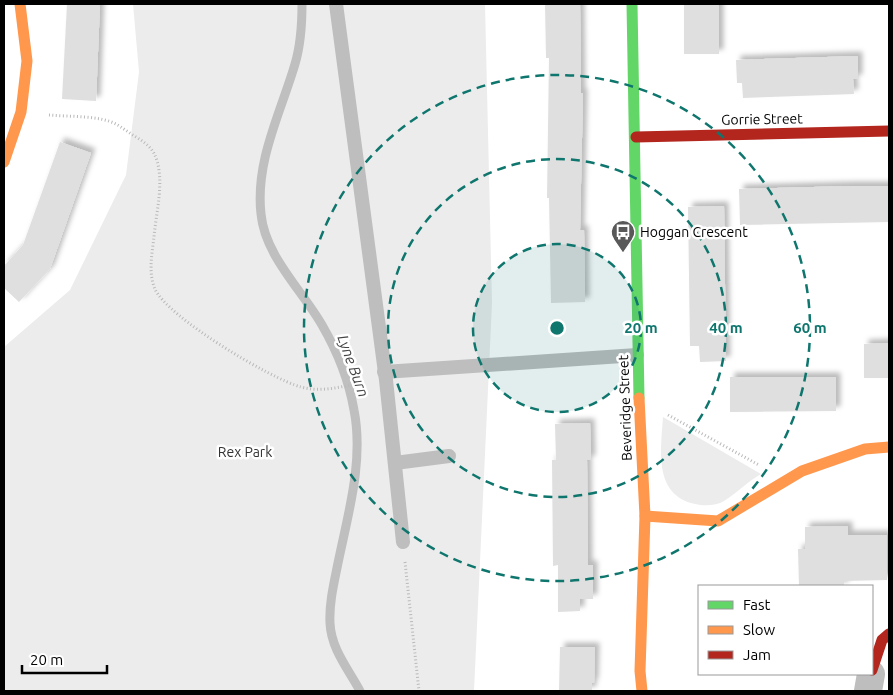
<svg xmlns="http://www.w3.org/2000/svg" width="893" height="695" viewBox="0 0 893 695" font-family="Ubuntu,sans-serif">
	<defs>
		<filter id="shadow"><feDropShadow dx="4.5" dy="-4.5" stdDeviation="2.5" flood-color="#0004"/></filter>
	</defs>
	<rect width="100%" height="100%" fill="#fff"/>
	<g fill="#ececec">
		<path d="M 133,4 L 485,4 L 492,303 L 474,691 L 4,691 L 4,347 L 70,290 L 126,175 L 139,72 Z"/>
		<path d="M 663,417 L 761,474 C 748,481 736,494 724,501 C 716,506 704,506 695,504 C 653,495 661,449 663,417 Z"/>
	</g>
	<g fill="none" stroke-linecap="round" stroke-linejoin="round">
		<path stroke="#bfbfbf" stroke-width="9" d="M 302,4 C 302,24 301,44 295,64 C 281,112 255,161 261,214 C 265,256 302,290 322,325 C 337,351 349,381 354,410 C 364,461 348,514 338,563 C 334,583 329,603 330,623 C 331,649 349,670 360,691"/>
	</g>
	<g fill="#dfdfdf" filter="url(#shadow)">
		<path d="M 67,4 L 100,4 L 96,101 L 62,99 Z"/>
		<path d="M 545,4 L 580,4 L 581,93 L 583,93 L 580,230 L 584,230 L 585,302 L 551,303 L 549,198 L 547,198 L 549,58 L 546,58 Z"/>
		<rect x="684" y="4" width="35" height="50"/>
		<path d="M 858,56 L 858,79 L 853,79 L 854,94 L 743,98 L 742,83 L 737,83 L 736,60 Z"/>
		<path d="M 60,142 L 91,153 L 50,269 L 19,302 L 4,288 L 4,266 L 23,245 Z"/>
		<path d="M 851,186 L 889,186 L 889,222 L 740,225 L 739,189 Z"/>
		<path d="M 724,206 L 726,361 L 700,362 L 699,346 L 690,346 L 688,207 Z"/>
		<path d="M 889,343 L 889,378 L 864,378 L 864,344 Z"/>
		<path d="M 730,377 L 836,377 L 836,411 L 730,412 Z"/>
		<path d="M 590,423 L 591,460 L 587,460 L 588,565 L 593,565 L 593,599 L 580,599 L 580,611 L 558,612 L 558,565 L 553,566 L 552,460 L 556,460 L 555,424 Z"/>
		<path d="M 848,526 L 848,535 L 887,535 L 887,580 L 844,581 L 844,586 L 799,586 L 798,549 L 805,549 L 805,527 Z"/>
		<path d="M 560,647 L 595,647 L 594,683 L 592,683 L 592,691 L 559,691 Z"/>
	</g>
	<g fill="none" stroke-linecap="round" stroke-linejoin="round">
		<g stroke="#b9b9b9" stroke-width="3" stroke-dasharray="1 2.5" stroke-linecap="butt">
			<path d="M 49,115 C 70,117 98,115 116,124 C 123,128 129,133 136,137 C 146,143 154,149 157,161 C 164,184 156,213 154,237 C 152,254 148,273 155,289 C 167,317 271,379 301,387 C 323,393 343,386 365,382"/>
			<path d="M 668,415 L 759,465"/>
			<path d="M 405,562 L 419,691"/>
		</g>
		<g stroke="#bebebe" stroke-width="14">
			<path d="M 336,4 L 386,380 L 403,542"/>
			<path d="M 384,372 L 637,355"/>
			<path d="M 395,463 L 449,456"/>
		</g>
		<path stroke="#bebebe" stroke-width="28" d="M 868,691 L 871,674"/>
		<path stroke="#63d668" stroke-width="11" d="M 632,4 L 639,398"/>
		<g stroke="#ff974d" stroke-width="11">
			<path d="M 4,162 L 21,112 L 27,61 L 20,4"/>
			<path d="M 639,398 L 645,516 L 640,671 L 642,691"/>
			<path d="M 645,516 L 718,521 L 802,471 L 865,449 L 889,447"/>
		</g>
		<g stroke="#b3261e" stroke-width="11">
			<path d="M 636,137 L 889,131"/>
			<path d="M 872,670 L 882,640 L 889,634"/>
		</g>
	</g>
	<circle cx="557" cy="328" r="84" fill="#0f766e" fill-opacity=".12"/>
	<g fill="none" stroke="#0f766e" stroke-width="2.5" stroke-dasharray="9 6">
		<circle cx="557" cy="328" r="84"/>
		<circle cx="557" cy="328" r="169"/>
		<circle cx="557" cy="328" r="253"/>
	</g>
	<defs>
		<g id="bus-pin" transform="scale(1.25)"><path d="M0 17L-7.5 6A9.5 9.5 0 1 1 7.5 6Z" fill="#595959" stroke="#fff"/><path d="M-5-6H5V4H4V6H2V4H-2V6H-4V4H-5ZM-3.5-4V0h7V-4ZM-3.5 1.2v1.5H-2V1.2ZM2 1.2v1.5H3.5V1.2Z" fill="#fff"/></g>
	</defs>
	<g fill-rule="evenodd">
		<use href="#bus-pin" x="623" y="232"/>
	</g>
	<g text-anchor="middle" stroke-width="5" stroke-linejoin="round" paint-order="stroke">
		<g font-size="14" fill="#000" stroke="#fff">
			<text transform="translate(762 119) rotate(-1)" y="5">Gorrie Street</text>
			<text transform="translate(625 408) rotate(-92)" y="5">Beveridge Street</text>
		</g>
		<g font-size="14" fill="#000" stroke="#fff" text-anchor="start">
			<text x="640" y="237">Hoggan Crescent</text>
		</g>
		<g font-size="14" fill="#333" stroke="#fff">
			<text x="245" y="457">Rex Park</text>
		</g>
		<g font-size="15" font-style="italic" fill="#444" stroke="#fff">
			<text transform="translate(353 366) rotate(70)" y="5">Lyne Burn</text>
		</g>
	</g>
	<circle cx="557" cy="328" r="8" fill="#0f766e" stroke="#fff" stroke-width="2.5"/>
	<g font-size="15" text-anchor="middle" font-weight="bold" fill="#0f766e" stroke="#fff" stroke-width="5" stroke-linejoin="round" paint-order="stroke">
		<text x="641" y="333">20 m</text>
		<text x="726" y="333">40 m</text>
		<text x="810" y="333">60 m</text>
	</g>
	<rect width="893" height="695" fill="none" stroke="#000000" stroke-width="10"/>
	<rect x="698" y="585" width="175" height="90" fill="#ffffff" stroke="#999999"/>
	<rect x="708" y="601" width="25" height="8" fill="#63d668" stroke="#999999"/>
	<text x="743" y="610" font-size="15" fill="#000000">Fast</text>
	<rect x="708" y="626" width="25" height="8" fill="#ff974d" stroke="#999999"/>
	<text x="743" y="635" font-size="15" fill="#000000">Slow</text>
	<rect x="708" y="651" width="25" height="8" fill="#b3261e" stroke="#999999"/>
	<text x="743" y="660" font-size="15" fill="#000000">Jam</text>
	<path d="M22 665v8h85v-8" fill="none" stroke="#000000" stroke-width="2.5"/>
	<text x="30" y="665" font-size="15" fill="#000000" stroke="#ffffff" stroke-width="4" paint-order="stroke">20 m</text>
</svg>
